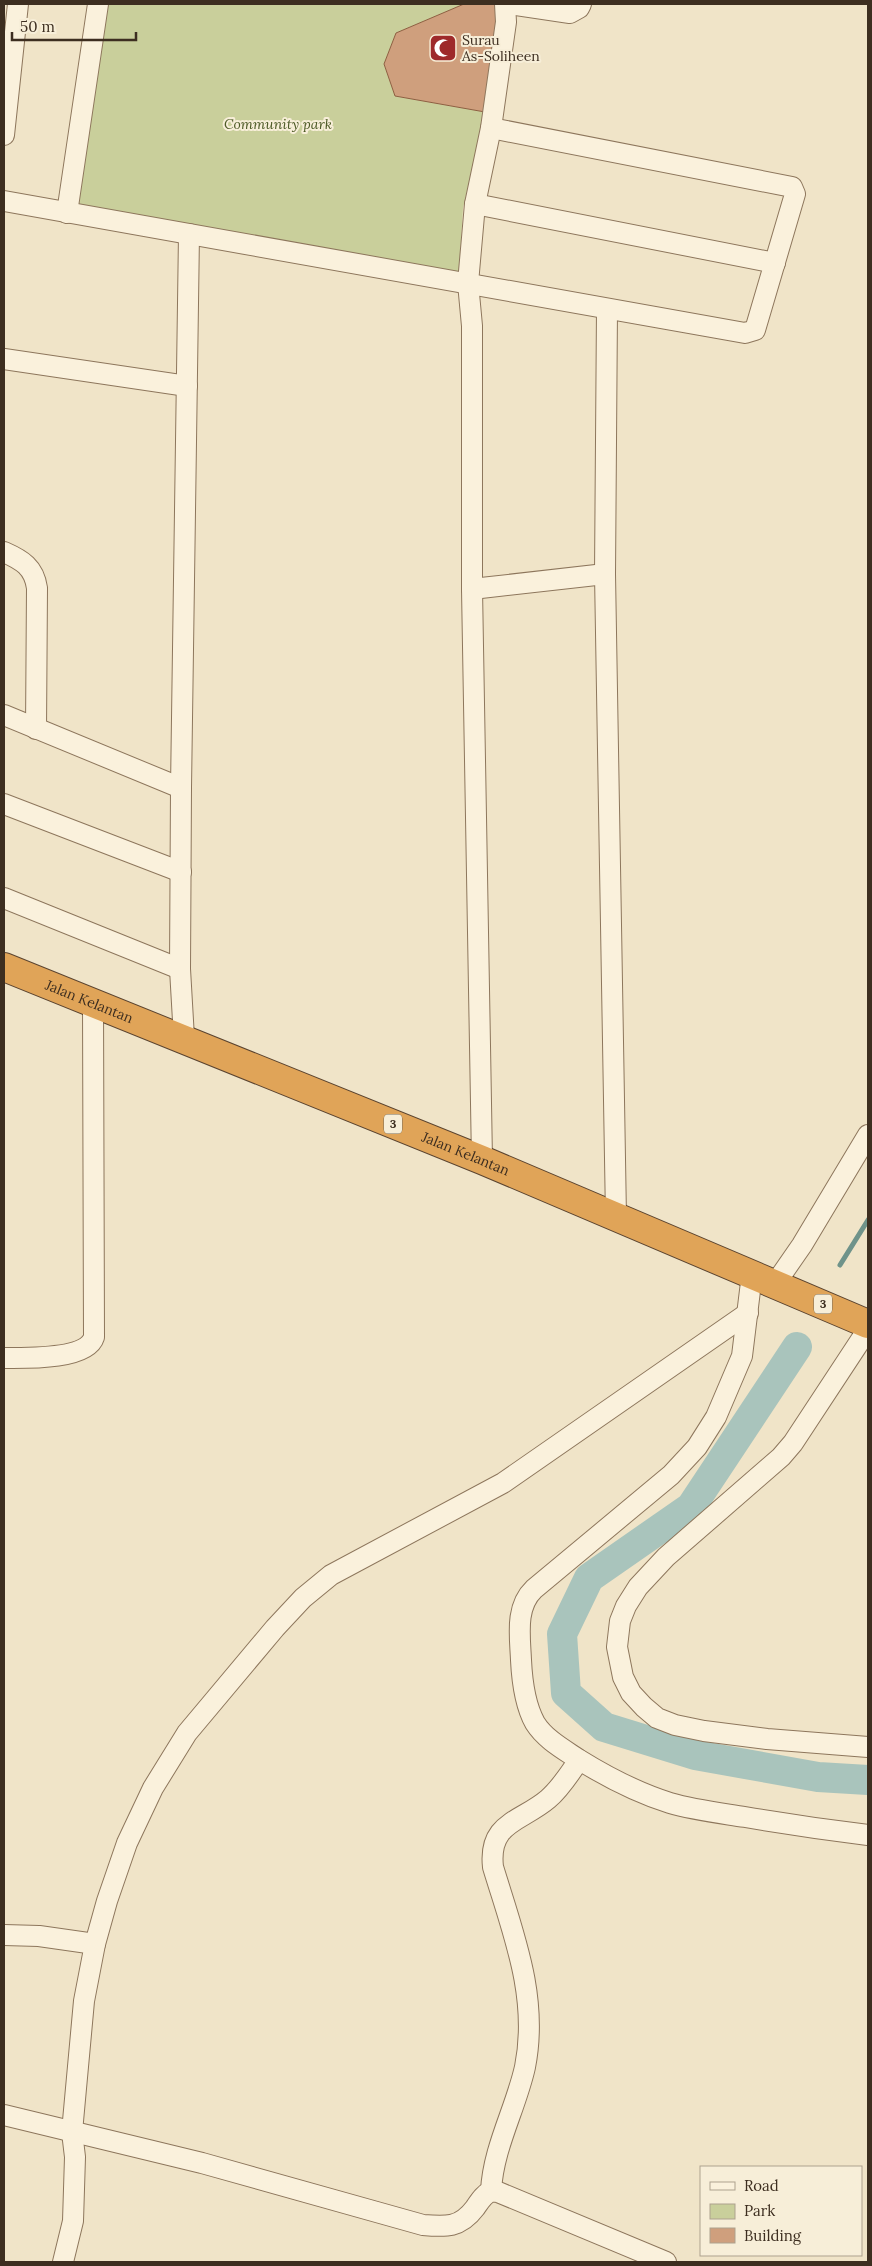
<svg xmlns="http://www.w3.org/2000/svg" width="872" height="2266" viewBox="0 0 872 2266" font-family="Lora,serif">
	<rect width="100%" height="100%" fill="#f0e4c8"/>
	<path fill="#c9cf9b" d="M 98,4 L 464,4 L 396,33 L 384,64 L 395,96 L 485,112 L 463,208 L 459,274 L 67,213 Z"/>
	<g fill="none" stroke-linecap="round" stroke-linejoin="round">
		<path stroke="#6f938a" stroke-width="5" d="M 840,1265 L 868,1220"/>
		<path stroke="#a9c4bc" stroke-width="30" d="M 797,1347 L 691,1507 L 589,1578 L 562,1634 L 566,1693 L 604,1727 L 695,1755 L 818,1777 L 868,1780"/>
	</g>
	<path fill="#cf9f7d" stroke="#8d5f41" d="M 464,4 L 496,4 L 501,14 L 485,112 L 395,96 L 384,64 L 396,33 Z"/>
	<g fill="none" stroke-linecap="round" stroke-linejoin="round">
		<g stroke="#8d765c" stroke-width="22">
			<g id="minor">
				<path d="M 509,4 L 570,13 L 579,8 L 581,4"/>
				<path d="M 4,135 L 18,4"/>
				<path d="M 4,201 L 745,333 L 755,330 L 795,194 L 792,187 L 491,128"/>
				<path d="M 475,204 L 775,263"/>
				<path d="M 67,213 L 98,4"/>
				<path d="M 607,309 L 605,574 L 616,1217"/>
				<path d="M 4,359 L 187,386"/>
				<path d="M 4,552 C 22,560 34,567 37,588 L 36,729"/>
				<path d="M 472,589 L 605,574"/>
				<path d="M 4,715 L 181,788"/>
				<path d="M 4,804 L 181,872"/>
				<path d="M 4,898 L 180,969"/>
				<path d="M 184,1038 L 180,969 L 181,788 L 189,234"/>
				<path d="M 482,1160 L 472,589 L 472,326 L 468,283 L 475,204 L 491,128 L 506,22 L 505,4"/>
				<path d="M 752,1274 L 742,1356 L 716,1417 L 697,1447 L 671,1475 L 534,1589 C 515,1607 520,1636 521,1660 C 522,1681 525,1705 535,1723 C 545,1739 563,1749 578,1759 C 607,1777 638,1793 670,1803 C 694,1810 720,1813 745,1817 C 786,1824 827,1830 868,1835"/>
				<path d="M 775,1284 L 802,1245 L 868,1135"/>
				<path d="M 868,1329 L 793,1443 L 781,1457 L 666,1557 L 638,1587 L 626,1606 L 620,1621 L 617,1647 L 623,1677 L 631,1693 L 644,1707 L 657,1718 L 675,1725 L 704,1731 L 767,1739 L 868,1747"/>
				<path d="M 4,1358 C 24,1358 87,1360 94,1337 L 93,1003"/>
				<path d="M 4,1935 L 39,1936 L 95,1944"/>
				<path d="M 4,2115 L 202,2163 L 423,2225 C 446,2227 460,2228 475,2208 C 480,2201 483,2195 491,2191 L 498,2192 L 666,2262"/>
				<path d="M 491,2191 C 493,2148 516,2108 525,2067 C 539,1997 513,1933 493,1867 C 488,1822 521,1822 548,1799 C 561,1788 570,1773 579,1760"/>
				<path d="M 63,2262 L 73,2221 L 75,2157 L 72,2132 L 84,2001 L 95,1944 L 107,1901 L 127,1843 L 153,1788 L 187,1733 L 275,1628 L 303,1598 L 331,1575 L 503,1483 L 748,1313"/>
			</g>
		</g>
		<g stroke="#5b4430" stroke-width="30">
			<g id="highway">
				<path id="s1" d="M 4,967 L 482,1160 L 868,1324"/>
			</g>
		</g>
		<use href="#minor" stroke="#faf1dc" stroke-width="20"/>
		<use href="#highway" stroke="#e0a458" stroke-width="28"/>
	</g>
	<defs>
		<g id="mosque-square" transform="scale(1.4375)"><rect x="-9" y="-9" width="18" height="18" rx="4" fill="#9e2a2b" stroke="#f7eed8"/><path d="M3.5-4.9A6 6 0 1 0 3.5 4.9A5 5 0 1 1 3.5-4.9Z" fill="#fff"/></g>
	</defs>
	<g fill-rule="evenodd">
		<use href="#mosque-square" x="443" y="48"/>
	</g>
	<g text-anchor="middle" stroke-width="4" stroke-linejoin="round" paint-order="stroke">
		<g fill="#f7eed8" stroke="#756857" stroke-width="1">
			<rect x="384" y="1114.5" width="18" height="19" rx="4"/>
			<rect x="814" y="1294.5" width="18" height="19" rx="4"/>
		</g>
		<g font-size="12" font-weight="bold" fill="#3d2e20">
			<text x="393" y="1128">3</text>
			<text x="823" y="1308">3</text>
		</g>
		<g font-size="14" fill="#3d2e20" stroke="#f7eed8" text-anchor="start">
			<text x="462" y="45">Surau<tspan x="462" dy="16">As-Soliheen</tspan></text>
		</g>
		<g font-size="14" font-style="italic" fill="#4d5a26" stroke="#f7eed8">
			<text x="278" y="129">Community park</text>
		</g>
		<g font-size="14" fill="#3d2e20" stroke="#f7eed8">
			<text dy="5" stroke="none"><textPath href="#s1" startOffset="92">Jalan Kelantan</textPath></text>
			<text dy="5" stroke="none"><textPath href="#s1" startOffset="498">Jalan Kelantan</textPath></text>
		</g>
	</g>
	<rect width="872" height="2266" fill="none" stroke="#3d2e20" stroke-width="10"/>
	<rect x="700" y="2166" width="162" height="90" fill="#f7eed8" stroke="#ada18e"/>
	<rect x="710" y="2182" width="25" height="8" fill="#faf1dc" stroke="#ada18e"/>
	<text x="744" y="2191" font-size="15" fill="#3d2e20">Road</text>
	<rect x="710" y="2204" width="25" height="15" fill="#c9cf9b" stroke="#ada18e"/>
	<text x="744" y="2216" font-size="15" fill="#3d2e20">Park</text>
	<rect x="710" y="2228" width="25" height="15" fill="#cf9f7d" stroke="#ada18e"/>
	<text x="744" y="2241" font-size="15" fill="#3d2e20">Building</text>
	<path d="M12 32v8h124v-8" fill="none" stroke="#3d2e20" stroke-width="2.5"/>
	<text x="20" y="32" font-size="15" fill="#3d2e20" stroke="#f7eed8" stroke-width="4" paint-order="stroke">50 m</text>
</svg>
